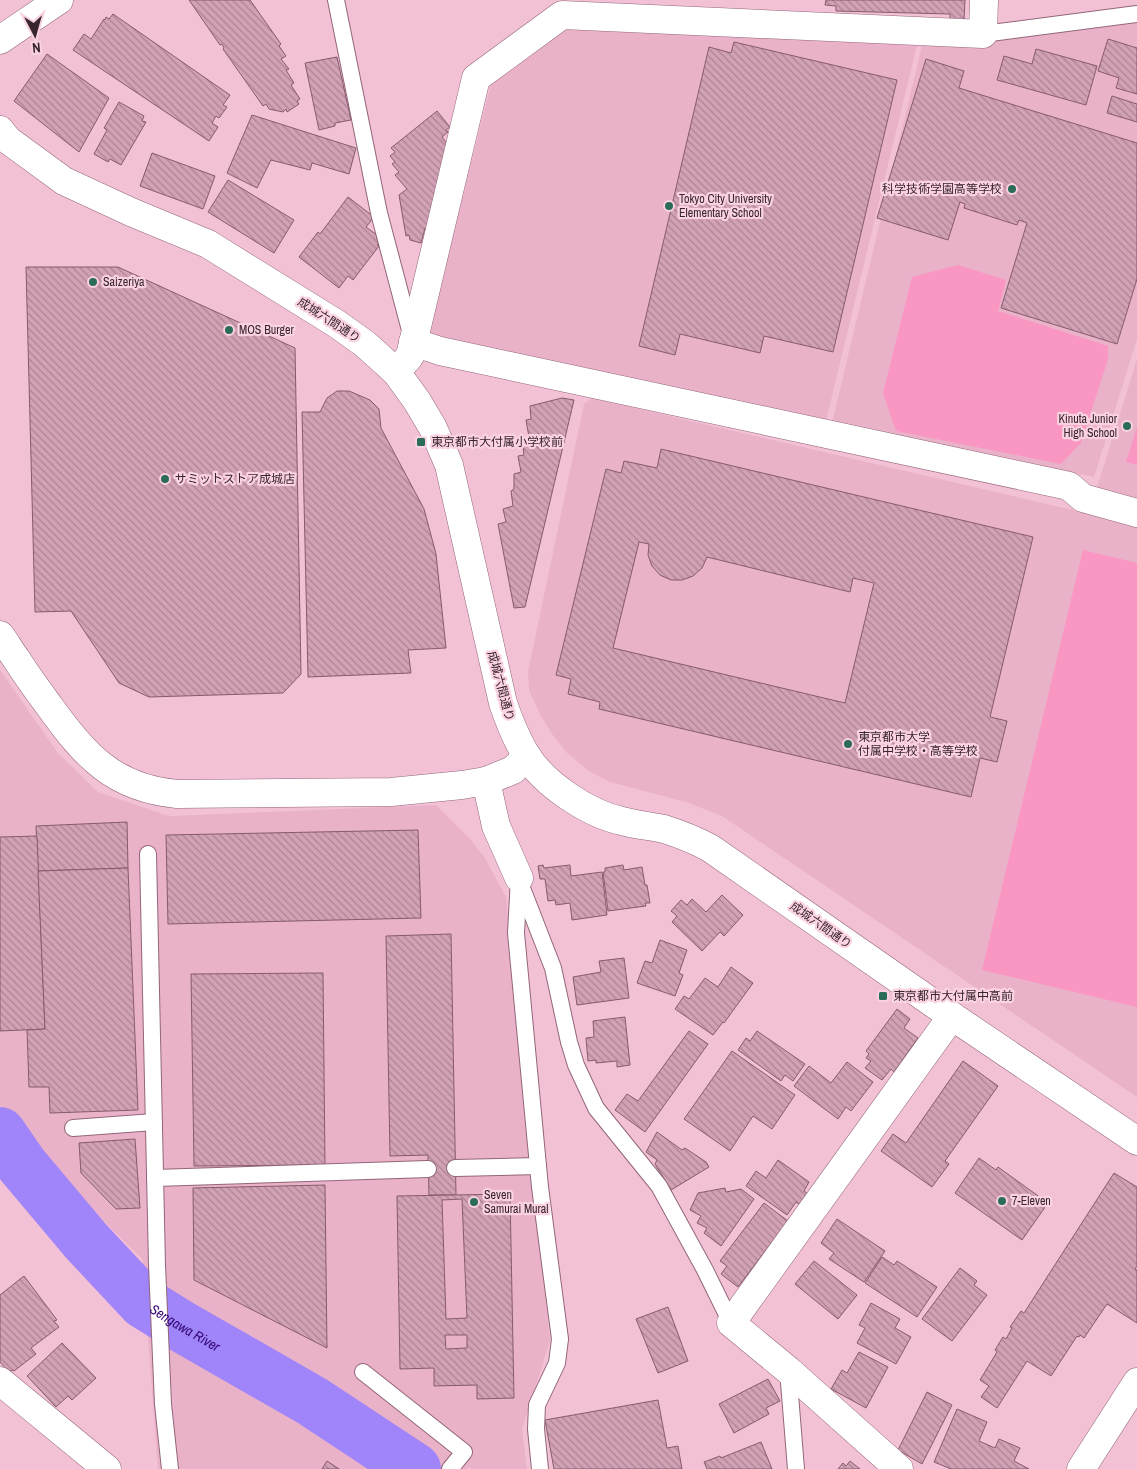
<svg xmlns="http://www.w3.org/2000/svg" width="1137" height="1469" viewBox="0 0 1137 1469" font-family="'Archivo Narrow','Noto Sans JP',sans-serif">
	<defs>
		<pattern id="building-back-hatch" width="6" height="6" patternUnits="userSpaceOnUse" patternTransform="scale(1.25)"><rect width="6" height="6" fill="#d2a1b5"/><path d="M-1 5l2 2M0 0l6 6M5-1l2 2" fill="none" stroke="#ab8394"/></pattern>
	</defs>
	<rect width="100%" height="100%" fill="#f3c1d5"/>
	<g fill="#eab2c9">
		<path d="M 1137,22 L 1137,339 L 1094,477 L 832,423 L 924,37 Z"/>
		<path d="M 555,27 L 919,37 L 826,421 L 428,336 L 493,76 Z"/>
		<path d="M 1137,359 L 1137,506 L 1095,494 Z"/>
		<path d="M 592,398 L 1137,525 L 1137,1097 L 722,816 L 686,802 L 610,782 L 589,771 L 567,753 L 552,734 L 541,716 L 529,690 L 528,672 L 584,404 Z"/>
		<path d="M 0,670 L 58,753 L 98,792 L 169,816 L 436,805 L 471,840 L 485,858 L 506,897 L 550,1341 L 522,1429 L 527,1469 L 471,1469 L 469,1467 L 467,1469 L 158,1469 L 142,1259 L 55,1172 L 0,1105 Z"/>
	</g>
	<g fill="#fa96c2">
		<path d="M 958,265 L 1006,280 L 998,311 L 1108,346 L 1108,359 L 1081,443 L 1061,464 L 896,431 L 883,393 L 912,277 Z"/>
		<path d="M 1137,427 L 1137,465 L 1126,462 Z"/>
		<path d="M 1083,550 L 1137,563 L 1137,1007 L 982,970 Z"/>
	</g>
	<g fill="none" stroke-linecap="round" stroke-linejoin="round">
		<path stroke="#a084fa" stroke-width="52" id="s1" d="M 0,1133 L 22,1165 L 86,1241 L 144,1303 L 181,1326 L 312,1401 L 415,1469"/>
	</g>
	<g fill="url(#building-back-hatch)" stroke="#865b6d" fill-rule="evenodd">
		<path d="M 189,0 L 250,0 L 281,44 L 279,46 L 286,56 L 281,59 L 289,69 L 286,70 L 294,83 L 291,85 L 300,99 L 297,101 L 299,104 L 287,112 L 286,109 L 283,112 L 269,109 L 266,104 L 263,106 L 223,49 L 224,48 L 222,44 L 220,45 Z"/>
		<path d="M 826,0 L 965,0 L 964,20 L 950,19 L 950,14 L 836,11 L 836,6 L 825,5 Z"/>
		<path d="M 113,14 L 230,95 L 223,105 L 227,107 L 219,118 L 216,116 L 212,123 L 218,127 L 209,141 L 73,50 L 84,34 L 91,39 L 104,19 L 105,20 L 106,17 L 109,19 Z"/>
		<path d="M 1108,39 L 1137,48 L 1137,94 L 1116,88 L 1119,78 L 1098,71 Z"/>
		<path d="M 734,42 L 897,80 L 833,352 L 764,336 L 760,353 L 680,334 L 675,355 L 639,346 L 709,47 L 731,53 Z"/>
		<path d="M 1036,49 L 1097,66 L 1086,105 L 997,80 L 1004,56 L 1032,64 Z"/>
		<path d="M 47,54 L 109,98 L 79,152 L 14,101 Z"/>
		<path d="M 337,57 L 351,120 L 335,123 L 335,126 L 319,130 L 305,63 Z"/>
		<path d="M 926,59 L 964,71 L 959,88 L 1137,143 L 1137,279 L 1117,344 L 1001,308 L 1027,223 L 1019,220 L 1017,225 L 964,208 L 965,204 L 960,202 L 948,240 L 877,218 Z"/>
		<path d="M 1112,96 L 1137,104 L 1137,122 L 1107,113 Z"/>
		<path d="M 119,102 L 144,116 L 142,121 L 146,122 L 121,165 L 110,159 L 108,162 L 94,154 L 107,130 L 104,128 Z"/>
		<path d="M 437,111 L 450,127 L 446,130 L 448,132 L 442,137 L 448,145 L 445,147 L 447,149 L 431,208 L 433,209 L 428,229 L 425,228 L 421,243 L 410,240 L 409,235 L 406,236 L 399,195 L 407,189 L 395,175 L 399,172 L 392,164 L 395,162 L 390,156 L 395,152 L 391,148 Z"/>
		<path d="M 252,115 L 356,148 L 349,174 L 312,163 L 310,170 L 271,160 L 257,188 L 227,173 Z"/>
		<path d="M 152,153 L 215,176 L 203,209 L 140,186 Z"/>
		<path d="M 228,180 L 294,220 L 274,253 L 208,212 Z"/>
		<path d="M 348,197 L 374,217 L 366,227 L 378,236 L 376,238 L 380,242 L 377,245 L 379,246 L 353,280 L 348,276 L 339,288 L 299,257 L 318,232 L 320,234 Z"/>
		<path d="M 26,267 L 118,267 L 295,348 L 301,674 L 283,693 L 149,697 L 119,683 L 71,611 L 35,612 Z"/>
		<path d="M 337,391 L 349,391 L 370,400 L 379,409 L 381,428 L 424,509 L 436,554 L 446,648 L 408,650 L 411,673 L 308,677 L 302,412 L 320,412 L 327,398 Z"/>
		<path d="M 562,398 L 574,400 L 525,607 L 514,608 L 498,524 L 506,522 L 503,509 L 513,506 L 511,491 L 514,489 L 514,474 L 521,472 L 518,456 L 524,455 L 522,439 L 529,437 L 526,420 L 531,419 L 530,406 Z"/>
		<path d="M 661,449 L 1033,537 L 990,717 L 1007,721 L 997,762 L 980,758 L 971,797 L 599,709 L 600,702 L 568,694 L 571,679 L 556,675 L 606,469 L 621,473 L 624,461 L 657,468 ZM 639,542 L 649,544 L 648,555 L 652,566 L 660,575 L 671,580 L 682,580 L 693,576 L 702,568 L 707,557 L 850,592 L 853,578 L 874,583 L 845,703 L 613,648 Z"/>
		<path d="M 127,822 L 128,868 L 38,871 L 36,826 Z"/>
		<path d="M 418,830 L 421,918 L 168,924 L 166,835 Z"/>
		<path d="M 37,836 L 45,1029 L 0,1031 L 0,837 Z"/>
		<path d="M 543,865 L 544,868 L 570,865 L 571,876 L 602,872 L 607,915 L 572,920 L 570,903 L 556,905 L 555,900 L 548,901 L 545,879 L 540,879 L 538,866 Z"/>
		<path d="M 623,865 L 624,870 L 642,867 L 645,885 L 647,885 L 650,903 L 645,903 L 646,906 L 608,911 L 603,872 L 605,872 L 605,868 Z"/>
		<path d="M 128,868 L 138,1110 L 50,1113 L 49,1087 L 29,1087 L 27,1030 L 45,1029 L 38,871 Z"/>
		<path d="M 722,895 L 743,915 L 724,936 L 720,932 L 702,951 L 672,922 L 677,916 L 671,911 L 681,900 L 687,905 L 692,899 L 706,912 Z"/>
		<path d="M 451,934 L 456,1195 L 429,1195 L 428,1155 L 390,1156 L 386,936 Z"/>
		<path d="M 660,940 L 687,950 L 679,973 L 683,975 L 675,996 L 637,983 L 645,961 L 652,963 Z"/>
		<path d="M 624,958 L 629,998 L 577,1005 L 573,977 L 601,972 L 599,961 Z"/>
		<path d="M 731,967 L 753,983 L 724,1023 L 723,1022 L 713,1035 L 675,1009 L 684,996 L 689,999 L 705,978 L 718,987 Z"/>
		<path d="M 323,973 L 325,1165 L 194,1166 L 191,974 Z"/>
		<path d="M 897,1009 L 910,1019 L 904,1028 L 918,1038 L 894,1072 L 891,1069 L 882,1080 L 865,1068 L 871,1061 L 866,1058 L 869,1054 L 866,1051 Z"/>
		<path d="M 625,1017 L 630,1065 L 617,1067 L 617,1061 L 596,1063 L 596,1060 L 588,1061 L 586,1038 L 594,1037 L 593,1021 Z"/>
		<path d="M 689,1031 L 708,1044 L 645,1132 L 615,1110 L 627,1094 L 638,1101 Z"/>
		<path d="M 757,1031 L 805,1064 L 793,1081 L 785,1075 L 781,1081 L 738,1050 L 746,1038 L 750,1041 Z"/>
		<path d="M 732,1051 L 795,1095 L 772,1129 L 753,1116 L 730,1151 L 684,1119 Z"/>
		<path d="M 963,1061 L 998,1086 L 945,1161 L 949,1164 L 932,1187 L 881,1151 L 893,1134 L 906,1143 Z"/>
		<path d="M 847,1062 L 873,1082 L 851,1111 L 846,1107 L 838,1119 L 794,1086 L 809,1066 L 831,1083 Z"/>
		<path d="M 657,1132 L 682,1150 L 685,1148 L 706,1162 L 709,1167 L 671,1190 L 655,1164 L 657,1160 L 646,1152 Z"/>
		<path d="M 135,1139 L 140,1208 L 116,1209 L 81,1173 L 79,1143 Z"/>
		<path d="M 979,1158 L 996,1170 L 998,1167 L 1048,1203 L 1022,1240 L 955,1193 Z"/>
		<path d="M 778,1160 L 809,1182 L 804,1191 L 808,1194 L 800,1205 L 796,1202 L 787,1215 L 746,1186 L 756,1171 L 766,1178 Z"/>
		<path d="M 1114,1173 L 1137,1187 L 1137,1266 L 1135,1269 L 1137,1270 L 1137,1323 L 1107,1304 L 1084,1338 L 1080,1335 L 1079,1337 L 1077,1336 L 1051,1376 L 1027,1361 L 997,1408 L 981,1397 L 989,1386 L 980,1380 L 997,1352 L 995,1350 L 1003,1337 L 1006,1339 L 1012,1328 L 1010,1327 L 1021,1311 L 1024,1313 Z"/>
		<path d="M 325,1185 L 327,1348 L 194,1280 L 193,1188 Z"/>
		<path d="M 725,1188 L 726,1192 L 741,1189 L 754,1199 L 721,1246 L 704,1233 L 707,1228 L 697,1223 L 701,1216 L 690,1210 L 698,1193 Z"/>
		<path d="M 510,1194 L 514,1398 L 477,1399 L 477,1385 L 434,1386 L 434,1368 L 400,1369 L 397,1196 ZM 462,1199 L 467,1318 L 446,1319 L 442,1200 ZM 445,1335 L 467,1335 L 467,1348 L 446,1349 Z"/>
		<path d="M 764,1203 L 788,1221 L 738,1287 L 721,1274 L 727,1266 L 720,1261 Z"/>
		<path d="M 837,1219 L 885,1251 L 864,1282 L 829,1259 L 834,1253 L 821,1243 Z"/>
		<path d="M 882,1257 L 894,1265 L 897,1261 L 937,1287 L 917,1317 L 865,1283 Z"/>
		<path d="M 814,1261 L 857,1295 L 838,1319 L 795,1284 Z"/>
		<path d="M 960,1268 L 977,1281 L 974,1285 L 987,1295 L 952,1341 L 922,1319 Z"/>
		<path d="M 24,1276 L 57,1320 L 54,1321 L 59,1327 L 31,1348 L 36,1354 L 14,1371 L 13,1370 L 9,1372 L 0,1362 L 0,1295 Z"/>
		<path d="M 871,1303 L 900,1319 L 895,1328 L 911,1337 L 896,1364 L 857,1343 L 865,1328 L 859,1325 Z"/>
		<path d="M 668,1307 L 688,1361 L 658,1373 L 636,1319 Z"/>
		<path d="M 62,1343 L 96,1378 L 72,1400 L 68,1396 L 56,1407 L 27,1376 Z"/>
		<path d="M 859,1352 L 888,1367 L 866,1408 L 831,1389 L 842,1370 L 847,1373 Z"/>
		<path d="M 768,1379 L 780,1401 L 766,1408 L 769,1414 L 734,1433 L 719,1404 Z"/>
		<path d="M 927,1392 L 952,1405 L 922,1464 L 898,1450 Z"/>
		<path d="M 658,1400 L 667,1448 L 678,1446 L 682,1469 L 554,1469 L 545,1420 Z"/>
		<path d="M 957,1409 L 987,1422 L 979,1441 L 995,1448 L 999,1439 L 1020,1448 L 1014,1461 L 1029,1469 L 951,1469 L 934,1462 Z"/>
		<path d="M 761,1442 L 772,1469 L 707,1469 L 704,1462 L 720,1456 L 721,1458 Z"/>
		<path d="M 327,1461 L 339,1469 L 322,1469 Z"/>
		<path d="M 850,1461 L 860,1469 L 838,1469 L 843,1463 L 846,1466 Z"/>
	</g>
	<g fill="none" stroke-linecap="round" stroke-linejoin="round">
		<g stroke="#926678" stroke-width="18">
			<g id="service">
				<path d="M 336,0 L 379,213 L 411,334"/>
				<path d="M 983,34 L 1137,14"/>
				<path d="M 148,854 L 157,1265 L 163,1404 L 170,1469"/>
				<path d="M 519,878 L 516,933 L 540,1187 L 560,1339 L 557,1363 L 537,1405 L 536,1429 L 540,1469"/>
				<path d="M 520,883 L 553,968 L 569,1042 L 576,1065 L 596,1108 L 659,1186 L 705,1270 L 731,1323"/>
				<path d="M 73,1128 L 154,1122"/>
				<path d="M 455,1168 L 538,1166"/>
				<path d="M 155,1178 L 428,1169"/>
				<path d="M 788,1370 L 796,1469"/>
				<path d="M 363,1372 L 464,1452 L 450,1469"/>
			</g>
		</g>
		<g stroke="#926678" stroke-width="29">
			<g id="minor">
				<path d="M 413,342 L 440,351 L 1069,486 L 1083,498 L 1137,513"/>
				<path d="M 396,372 L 410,356 L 476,78 L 562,15 L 983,34 L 984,0"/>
				<path d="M 486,781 L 496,826 L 519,878"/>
				<path d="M 0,1381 L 107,1469"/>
				<path d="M 899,1469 L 788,1370 L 731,1323 L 952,1016"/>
				<path d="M 1081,1469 L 1137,1382"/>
			</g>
		</g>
		<g stroke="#926678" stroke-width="29">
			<g id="tertiary">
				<path d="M 0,130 L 8,140 L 64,181 L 131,212 L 208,244 L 337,324 L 365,344 L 396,372 L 417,401 L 433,428 L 449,465 L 503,703 C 509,721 516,738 526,755 C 545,785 589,814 622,821 C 636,825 650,826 664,829 C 680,834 695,840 710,848 L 937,1006 L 1137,1141"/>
				<path d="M 0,635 C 6,643 11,652 17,660 C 27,676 39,692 50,707 C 85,756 114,788 177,794 L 391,792 L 462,785 L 486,781 L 513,770 L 527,756"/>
			</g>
		</g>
		<g stroke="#926678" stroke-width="29">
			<path id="primary" d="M 0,40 L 59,0"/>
		</g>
		<use href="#service" stroke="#fff" stroke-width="16"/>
		<use href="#minor" stroke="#fff" stroke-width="28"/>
		<use href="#tertiary" stroke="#fff" stroke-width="28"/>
		<use href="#primary" stroke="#fff" stroke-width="28"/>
	</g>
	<g fill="#2b6b5a" stroke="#fad2e2" stroke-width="2">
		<circle cx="1012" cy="189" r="5"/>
		<circle cx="669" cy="206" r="5"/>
		<circle cx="93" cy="282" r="5"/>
		<circle cx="229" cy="330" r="5"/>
		<circle cx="1127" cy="426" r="5"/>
		<rect x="416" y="437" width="10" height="10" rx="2.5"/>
		<circle cx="165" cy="479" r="5"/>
		<circle cx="848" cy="744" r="5"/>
		<rect x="878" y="991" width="10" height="10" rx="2.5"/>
		<circle cx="1002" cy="1201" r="5"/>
		<circle cx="474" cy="1202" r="5"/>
	</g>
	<g text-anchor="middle" stroke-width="4.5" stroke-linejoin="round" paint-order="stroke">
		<g font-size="12" fill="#38252d" stroke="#fad2e2" text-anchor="start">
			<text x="1002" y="193" text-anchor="end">科学技術学園高等学校</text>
			<text x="679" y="203">Tokyo City University<tspan x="679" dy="14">Elementary School</tspan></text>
			<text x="103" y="286">Saizeriya</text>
			<text x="239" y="334">MOS Burger</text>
			<text x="1117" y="423" text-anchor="end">Kinuta Junior<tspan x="1117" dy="14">High School</tspan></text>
			<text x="431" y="446">東京都市大付属小学校前</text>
			<text x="175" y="483">サミットストア成城店</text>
			<text x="858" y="741">東京都市大学<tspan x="858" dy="14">付属中学校・高等学校</tspan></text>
			<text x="893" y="1000">東京都市大付属中高前</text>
			<text x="484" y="1199">Seven<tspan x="484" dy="14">Samurai Mural</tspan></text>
			<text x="1012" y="1205">7-Eleven</text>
		</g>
		<g font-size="12" fill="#38252d" stroke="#fad2e2">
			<text transform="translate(329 320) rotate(33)" y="4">成城六間通り</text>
			<text transform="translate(501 686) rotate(75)" y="4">成城六間通り</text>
			<text transform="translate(821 925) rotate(35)" y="4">成城六間通り</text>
		</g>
		<g font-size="14" font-style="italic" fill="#360774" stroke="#fad2e2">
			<text dy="5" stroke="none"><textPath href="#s1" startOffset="271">Sengawa River</textPath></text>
		</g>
	</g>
	<g transform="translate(35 35) rotate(174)" stroke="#fad2e2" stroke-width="4" paint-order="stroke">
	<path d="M0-4L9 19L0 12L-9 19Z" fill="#38252d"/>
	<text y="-8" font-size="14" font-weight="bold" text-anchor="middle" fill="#38252d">N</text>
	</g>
</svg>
